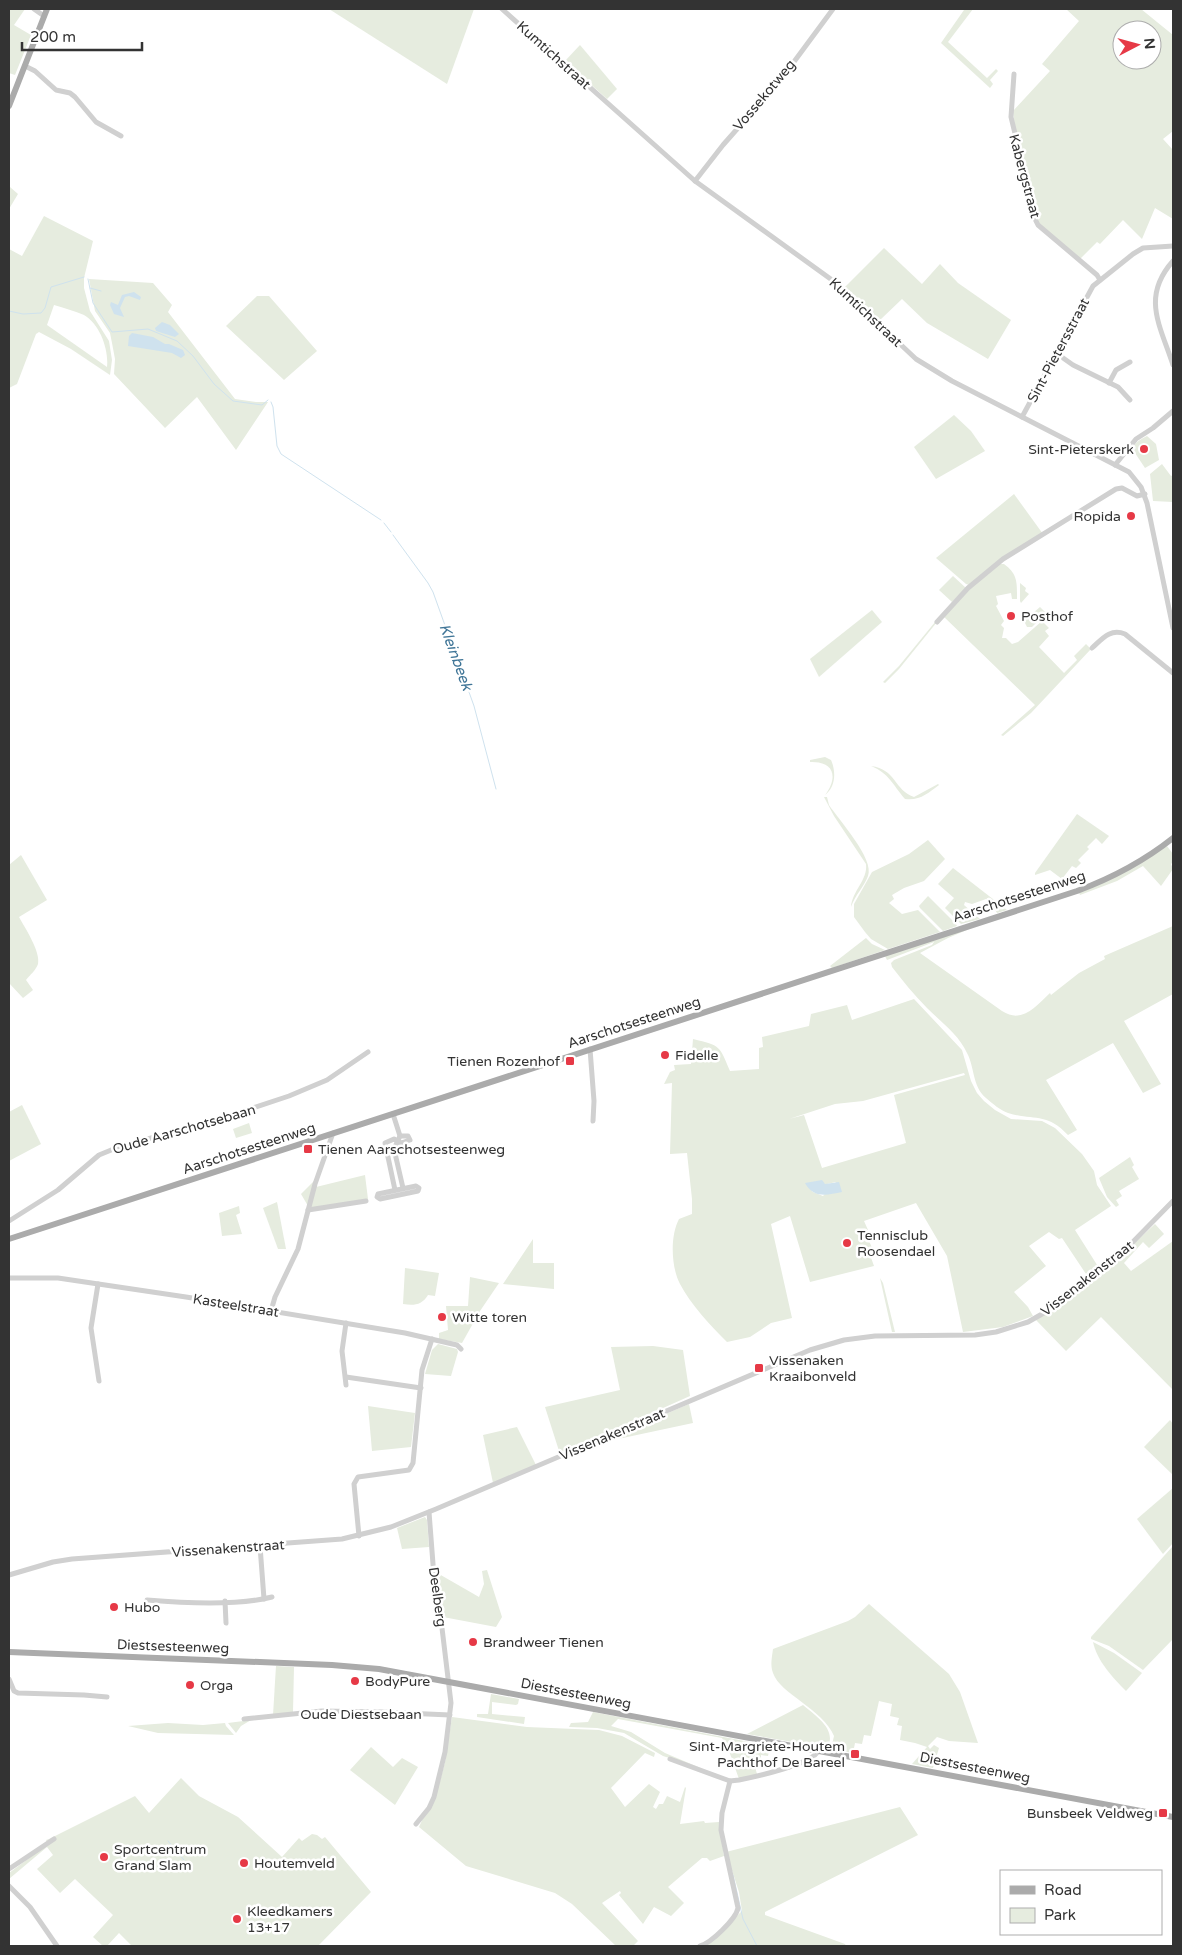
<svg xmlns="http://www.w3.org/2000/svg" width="1182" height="1955" viewBox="0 0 1182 1955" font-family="'Varela Round',sans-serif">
	<rect width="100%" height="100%" fill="#fff"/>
	<g fill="#e6ecdf" fill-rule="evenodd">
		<path d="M 9,9 L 25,9 L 14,25 L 31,35 L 15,75 L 9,73 Z"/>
		<path d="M 329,9 L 474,9 L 447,84 Z"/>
		<path d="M 962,9 L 973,9 L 948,42 L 987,78 L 996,69 L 998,71 L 990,80 L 993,84 L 990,88 L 941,43 L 964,10 Z"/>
		<path d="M 1066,9 L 1141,9 L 1173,35 L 1173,131 L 1163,139 L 1173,150 L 1173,219 L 1155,208 L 1142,239 L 1123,220 L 1100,244 L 1097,242 L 1080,259 L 1039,224 L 1033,211 L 1016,137 L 1013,111 L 1050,71 L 1042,64 L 1079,21 ZM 1122,30 L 1152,30 L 1152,60 L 1122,60 Z"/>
		<path d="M 580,45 L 617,89 L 607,99 L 565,61 Z"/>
		<path d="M 10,187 L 18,194 L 9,209 L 9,189 Z"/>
		<path d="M 44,216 L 93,241 L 84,278 L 84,288 L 90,311 L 109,341 L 112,360 L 110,375 L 71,349 L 39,332 L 36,334 L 17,384 L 9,388 L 9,249 L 22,256 ZM 54,305 C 64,308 75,311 84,315 C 100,324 109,350 107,367 L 47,325 Z"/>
		<path d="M 884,248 L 922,284 L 940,264 L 958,283 L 1011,320 L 988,359 L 927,323 L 902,299 L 880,320 L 845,287 Z"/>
		<path d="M 89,279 L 153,283 L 172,305 L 168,312 L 235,399 L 256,402 L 268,402 L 236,450 L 197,397 L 165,428 L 114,374 L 115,359 L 112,343 L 110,333 L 95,311 Z"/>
		<path d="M 257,296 L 269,296 L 317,351 L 284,380 L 226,326 Z"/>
		<path d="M 954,415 L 971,431 L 985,451 L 936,479 L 914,447 Z"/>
		<path d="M 1147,436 L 1156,444 L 1159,460 L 1145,468 L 1133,450 C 1133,443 1141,439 1147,436 Z"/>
		<path d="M 1162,464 L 1171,476 L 1173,475 L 1173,502 L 1153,501 L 1150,474 Z"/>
		<path d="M 1014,494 L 1043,534 L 969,585 L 966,584 L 936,558 Z"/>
		<path d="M 999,564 L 1004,564 C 1018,574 1017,583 1017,599 L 1012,599 L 1011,593 L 996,596 L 998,604 L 996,606 L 1004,621 L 1001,625 L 1004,628 L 1002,638 L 1006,638 L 1012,644 L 1018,642 L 1042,621 L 1049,628 L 1045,631 L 1049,636 L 1039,647 L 1064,673 L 1077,660 L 1074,656 L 1086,644 L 1091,649 L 1031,713 L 1003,736 L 1001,735 L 1035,705 L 943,616 L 968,590 Z"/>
		<path d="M 953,576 L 966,588 L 952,602 L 939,590 Z"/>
		<path d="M 1020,583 L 1026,588 L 1025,591 L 1029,594 L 1021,603 L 1020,601 Z"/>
		<path d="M 1040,607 L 1046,613 L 1032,627 L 1027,627 L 1025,623 L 1026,619 Z"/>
		<path d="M 872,610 L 882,622 L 819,677 L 810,659 Z"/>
		<path d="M 940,616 L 941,617 L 899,669 L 885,683 L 883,682 L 899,666 Z"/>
		<path d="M 825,757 L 831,760 C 836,771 836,787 825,795 C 838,778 835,761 810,762 L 810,760 Z"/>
		<path d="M 871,766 C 896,769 894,790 914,797 L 938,784 L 939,785 C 928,793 920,801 905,799 C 892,784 890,774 871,766 Z"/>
		<path d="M 824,797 L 827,797 L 829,805 C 838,819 875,859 868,876 C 864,887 855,895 851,907 C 852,891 868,880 866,864 L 834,816 Z"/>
		<path d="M 1077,814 L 1109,836 L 1102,844 L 1096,838 L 1087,847 L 1089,849 L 1078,860 L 1081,863 L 1076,868 L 1072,866 L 1062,879 L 1050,870 L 1035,875 L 1035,873 Z"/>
		<path d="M 928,840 L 945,859 L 924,881 L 904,888 L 892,895 L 894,899 L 889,903 L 902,914 L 918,910 L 940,932 L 888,949 L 871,939 L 865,932 L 854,917 L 854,904 L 872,872 L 909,854 Z"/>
		<path d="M 1167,846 L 1173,854 L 1173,862 L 1171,864 L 1173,869 L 1161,886 L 1143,866 L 1117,881 L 1080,895 L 1079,893 Z"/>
		<path d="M 21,855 L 47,900 L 19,917 C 25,928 41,952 38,964 C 36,970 30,975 26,980 L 33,990 L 23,998 L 9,983 L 9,865 Z"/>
		<path d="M 953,868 L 1007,910 L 997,913 L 991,903 L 986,899 L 972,904 L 965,902 L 964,905 L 980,919 L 961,924 L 945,908 L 954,898 L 938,884 Z"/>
		<path d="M 928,896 L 956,924 L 957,926 L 943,931 L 920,908 L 919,906 Z"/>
		<path d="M 1173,926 L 1173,994 L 1124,1021 L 1161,1084 L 1143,1093 L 1113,1043 L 1046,1080 L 1077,1130 L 1068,1135 C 1046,1112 1034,1121 1008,1113 C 1000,1110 993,1104 986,1098 C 972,1086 975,1068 967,1053 C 959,1035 941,1022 927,1008 C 914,995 903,981 892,967 L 891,963 L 894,960 L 932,945 L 934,942 L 887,960 L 885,956 L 974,927 L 948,938 L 920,953 L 1002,1011 C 1022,1024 1035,1007 1050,993 L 1051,995 L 1079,973 L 1105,959 L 1104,956 Z"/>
		<path d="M 866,938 L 872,944 L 885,950 L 832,968 L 830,966 Z"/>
		<path d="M 914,999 L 962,1050 L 971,1081 L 977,1093 L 984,1101 L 995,1110 L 1011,1119 L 1042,1121 L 1055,1128 L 1082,1154 L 1094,1171 L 1097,1185 L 1111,1206 L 1075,1230 L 1099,1268 L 1088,1277 L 1062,1238 L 1059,1239 L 1049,1232 L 1029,1246 L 1046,1266 L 1014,1292 L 1028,1307 L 1033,1316 L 1003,1327 L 963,1332 L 947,1256 L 916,1203 L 864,1221 L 868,1230 L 865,1232 L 873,1250 L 869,1252 L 874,1266 L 810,1282 L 790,1216 L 771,1224 L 792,1318 L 771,1323 L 750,1337 L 727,1342 C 710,1325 691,1305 680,1284 C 671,1267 670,1236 679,1219 L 692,1214 L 692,1199 L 687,1153 L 670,1154 L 672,1083 L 664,1084 L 670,1072 L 675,1070 L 674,1065 L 691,1064 L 693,1039 C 721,1046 719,1045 730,1071 L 759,1069 L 759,1048 L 763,1047 L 762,1037 L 809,1026 L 811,1014 L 847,1005 L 852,1020 ZM 964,1073 L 965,1075 L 894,1095 L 906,1143 L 822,1168 L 804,1115 L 789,1119 L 835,1104 L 863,1101 ZM 836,1182 L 823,1196 L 813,1192 L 809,1188 Z"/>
		<path d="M 22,1105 L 41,1144 L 9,1161 L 9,1112 Z"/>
		<path d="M 249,1123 L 252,1133 L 236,1138 L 233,1129 Z"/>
		<path d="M 1130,1157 L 1134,1165 L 1132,1167 L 1139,1179 L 1119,1191 L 1122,1196 L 1116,1200 L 1119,1205 L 1116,1207 L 1107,1197 L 1099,1178 Z"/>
		<path d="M 365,1175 L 368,1199 L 310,1208 L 316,1187 Z"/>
		<path d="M 315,1180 L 308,1206 L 301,1194 Z"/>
		<path d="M 277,1202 L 278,1207 L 286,1249 L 278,1249 L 263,1208 Z"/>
		<path d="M 239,1206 L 240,1213 L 236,1215 L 242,1234 L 222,1236 L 219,1213 Z"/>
		<path d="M 1155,1224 L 1164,1234 L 1149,1248 L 1143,1242 L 1124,1263 L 1131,1271 L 1173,1241 L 1173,1390 L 1101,1317 L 1066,1351 L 1036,1320 L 1112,1264 Z"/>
		<path d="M 533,1239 L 533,1263 L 554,1263 L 554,1289 L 503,1284 Z"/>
		<path d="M 405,1268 L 439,1273 L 435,1296 L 428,1295 C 422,1305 414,1306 403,1304 Z"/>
		<path d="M 470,1277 L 499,1283 L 480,1311 L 462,1343 L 439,1339 L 439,1333 L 448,1330 L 446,1306 L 468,1306 Z"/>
		<path d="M 880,1278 L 883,1283 L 895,1332 L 892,1332 Z"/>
		<path d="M 438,1344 L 457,1349 L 458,1352 L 451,1376 L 425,1374 L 432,1350 Z"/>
		<path d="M 653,1346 L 683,1350 L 690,1396 L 560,1454 L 545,1407 L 620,1390 L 611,1347 Z"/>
		<path d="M 689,1404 L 693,1423 L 618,1439 L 617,1435 Z"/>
		<path d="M 368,1406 L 415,1413 L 411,1447 L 372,1451 Z"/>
		<path d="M 1170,1420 L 1173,1424 L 1173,1475 L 1144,1447 Z"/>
		<path d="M 517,1427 L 536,1465 L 493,1483 L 483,1435 Z"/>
		<path d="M 1173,1488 L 1173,1543 L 1163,1554 L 1137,1519 Z"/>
		<path d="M 425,1517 L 427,1520 L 429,1547 L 402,1549 L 397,1528 Z"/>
		<path d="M 1173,1546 L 1173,1639 L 1143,1670 L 1109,1646 L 1091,1639 L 1091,1637 Z"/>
		<path d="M 487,1570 L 502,1617 L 496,1627 L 443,1617 L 437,1575 L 439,1574 L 479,1597 L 484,1584 L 482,1571 Z"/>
		<path d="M 869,1604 L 949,1674 L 960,1692 L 978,1743 L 949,1741 L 937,1737 L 928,1746 L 930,1749 L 934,1745 L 939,1748 L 933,1768 L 912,1764 L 927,1747 L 915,1743 L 900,1740 L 902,1726 L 897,1725 L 899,1718 L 890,1716 L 892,1704 L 879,1701 L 871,1736 L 864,1735 L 862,1744 L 855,1743 L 853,1753 L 831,1749 L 834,1736 C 823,1709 780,1694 773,1673 C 770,1665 772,1657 773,1649 L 848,1621 L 855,1617 Z"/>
		<path d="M 1093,1642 L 1114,1653 L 1142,1673 L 1126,1691 C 1113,1678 1097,1661 1093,1642 Z"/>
		<path d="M 276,1666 L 294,1667 L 293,1712 L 273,1715 Z"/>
		<path d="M 491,1694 L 519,1699 L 518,1704 L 516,1705 L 492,1702 L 492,1714 L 525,1717 L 524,1724 L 477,1717 L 477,1714 L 488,1714 Z"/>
		<path d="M 803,1705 C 816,1716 838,1730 827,1748 L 747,1734 Z"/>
		<path d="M 593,1712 L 786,1749 L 786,1750 L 770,1747 L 768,1756 L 761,1755 L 761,1758 L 753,1760 L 757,1774 L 739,1779 L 729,1751 L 722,1738 L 618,1719 L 611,1726 L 631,1732 L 665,1753 L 703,1769 L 663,1756 L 624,1733 L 597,1728 L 569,1727 L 571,1723 L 588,1722 Z"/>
		<path d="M 452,1717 L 527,1727 L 599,1730 L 622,1736 L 655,1753 L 654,1757 L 645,1753 L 611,1788 L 625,1807 L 649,1784 L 660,1792 L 653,1807 L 656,1809 L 659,1804 L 663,1804 L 667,1796 L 680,1802 L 685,1787 L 686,1788 L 680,1824 L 704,1821 L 705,1823 L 719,1822 L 724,1856 L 710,1861 L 707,1858 L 702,1858 L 668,1887 L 684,1903 L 671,1916 L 654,1907 L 643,1924 L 619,1895 L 621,1893 L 620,1891 L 602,1903 L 638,1941 L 633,1946 L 616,1946 L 572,1904 L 555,1893 L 466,1866 L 419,1827 L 440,1781 L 445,1762 Z"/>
		<path d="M 251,1720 L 241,1726 L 236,1733 L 228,1723 Z"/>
		<path d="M 168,1723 L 203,1725 L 225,1723 L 226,1726 L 234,1735 L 158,1733 L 128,1726 Z"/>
		<path d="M 371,1747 L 393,1767 L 402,1758 L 418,1767 L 395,1805 L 350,1770 Z"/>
		<path d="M 181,1778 L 199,1796 L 238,1817 L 282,1857 L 299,1838 L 302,1841 L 312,1834 L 317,1835 L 322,1839 L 325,1837 L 371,1892 L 318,1946 L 132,1946 L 119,1933 L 107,1946 L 103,1946 L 93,1937 L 113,1915 L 75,1879 L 60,1893 L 37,1869 L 53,1855 L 47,1847 L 9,1879 L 9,1873 L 48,1844 L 46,1840 L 49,1839 L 135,1796 L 149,1813 Z"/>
		<path d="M 900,1807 L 918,1835 L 765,1912 L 765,1915 L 845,1944 L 846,1946 L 705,1946 L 742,1911 L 739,1892 L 726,1852 Z"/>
	</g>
	<g fill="#cfe2ee">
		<path d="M 134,292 L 141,297 L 140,300 L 129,296 L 125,297 L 120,308 L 124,317 L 114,314 L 110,305 L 111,302 L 118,305 L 122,295 Z"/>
		<path d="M 162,322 L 170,325 L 179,334 L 175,337 L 156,331 L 155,328 Z"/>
		<path d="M 132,333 L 153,337 L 165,344 L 169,344 L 183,350 L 185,355 L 181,358 L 172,353 L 128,346 L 129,336 Z"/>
		<path d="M 822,1180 L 825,1184 L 839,1182 L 842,1192 C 827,1195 814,1199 805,1183 Z"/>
	</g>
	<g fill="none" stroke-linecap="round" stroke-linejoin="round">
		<g stroke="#cfe2ee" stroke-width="1">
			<path d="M 88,279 L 93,303 L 112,332 L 148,329 L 177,341 L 193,356 L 214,384 L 233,401 L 262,405 L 268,400"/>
			<path d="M 90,288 L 101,291"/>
			<path d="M 9,311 L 23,314 L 41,313 L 45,308 L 51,287 L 84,277"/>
			<path d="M 271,402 L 273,407 L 277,446 L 281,454 L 381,520"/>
			<path d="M 384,523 L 391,532"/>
			<path d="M 393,535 L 428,583 L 433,592 L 474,706 L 496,789"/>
			<path d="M 168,1841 L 184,1860"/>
			<path d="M 733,1875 L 743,1919 L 757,1946"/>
		</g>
		<g stroke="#d0d0d0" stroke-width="5">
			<path d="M 34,9 L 44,16"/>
			<path d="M 502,9 L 695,181 L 832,280 L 916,359 L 952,381 L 1129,472 L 1141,487 L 1147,503 L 1173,628"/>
			<path d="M 25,66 L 35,71 L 56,90 L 70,93 L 75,97 L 96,122 L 121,136"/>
			<path d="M 1014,74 L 1011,117 L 1025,175 L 1031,211 L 1038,225 L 1097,275 L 1100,280"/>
			<path d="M 695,181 L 723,145 L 782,78 L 833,9"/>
			<path d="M 1173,261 C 1141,297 1160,325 1173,365"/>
			<path d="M 1056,353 L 1073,365 L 1118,387 L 1130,400"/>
			<path d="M 1109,383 L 1116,370 L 1130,362"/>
			<path d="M 1022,417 L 1093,286 L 1133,254 L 1143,248 L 1173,246"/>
			<path d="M 1115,465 L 1136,439 L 1153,428 L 1173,411"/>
			<path d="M 937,622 L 968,588 L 1003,559 L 1116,489 L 1122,488 L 1137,496 L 1145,494"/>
			<path d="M 1092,648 C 1102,639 1110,628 1125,634 L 1173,673"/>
			<path d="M 590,1049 L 594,1101 L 593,1121"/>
			<path d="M 393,1114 L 400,1136 L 394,1149 L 403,1188"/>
			<path d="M 416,1186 L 419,1188 L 418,1191 L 380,1199 L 377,1197 L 378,1194 Z"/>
			<path d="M 395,1190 L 385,1143 L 394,1139 L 401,1143 L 410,1140 L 408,1136 L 400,1136"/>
			<path d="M 308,1210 L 366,1201"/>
			<path d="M 9,1221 L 58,1190 L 99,1155 L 121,1146 L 208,1123 L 289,1096 L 327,1080 L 368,1052"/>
			<path d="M 9,1278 L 58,1278 L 186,1297 L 405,1333 L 457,1345 L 461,1349"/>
			<path d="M 98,1284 L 91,1328 L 99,1381"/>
			<path d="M 271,1311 L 275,1297 L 298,1249 L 315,1184 L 333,1133"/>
			<path d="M 346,1323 L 342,1351 L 346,1385"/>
			<path d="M 346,1377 L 421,1388"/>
			<path d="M 359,1536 L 354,1484 L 358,1477 L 409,1470 L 413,1463 L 422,1370 L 432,1339"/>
			<path d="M 260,1546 L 264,1599"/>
			<path d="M 9,1575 L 53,1562 L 72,1559 L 342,1539 L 391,1527 L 436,1509 L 810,1350 L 844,1340 L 875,1336 L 975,1335 L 996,1332 L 1028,1322 L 1049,1310 L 1122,1253 L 1173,1201"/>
			<path d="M 147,1600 C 183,1603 237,1606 272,1597"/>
			<path d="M 225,1601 L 226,1623"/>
			<path d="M 9,1679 L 14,1691 L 18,1693 L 84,1695 L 107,1697"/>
			<path d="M 244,1719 L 322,1711 L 382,1712 L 450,1715"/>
			<path d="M 670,1759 L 730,1781 L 739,1780 C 754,1777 813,1764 818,1751"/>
			<path d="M 416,1824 L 429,1808 L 434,1797 L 445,1752 L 451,1703 L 439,1603 L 434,1577 L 429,1512"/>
			<path d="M 9,1869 L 54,1839"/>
			<path d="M 9,1886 L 30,1907 L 57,1946"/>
			<path d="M 700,1946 C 711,1943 736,1919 738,1908 L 721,1830 L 722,1813 L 730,1781"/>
		</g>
		<g stroke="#ababab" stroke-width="6">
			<path d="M 9,106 L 47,9"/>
			<path d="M 9,1239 L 1077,891 C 1112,878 1144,861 1173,838"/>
			<path d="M 9,1652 L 332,1665 L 379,1669 L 1173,1817"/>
		</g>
	</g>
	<g fill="#e63946" stroke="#fff" stroke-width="2">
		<circle cx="1144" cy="449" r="5"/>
		<circle cx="1131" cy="516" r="5"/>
		<circle cx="1011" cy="616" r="5"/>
		<circle cx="665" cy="1055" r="5"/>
		<rect x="565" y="1056" width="10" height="10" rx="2.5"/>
		<rect x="303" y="1144" width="10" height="10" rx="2.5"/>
		<circle cx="847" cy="1243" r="5"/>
		<circle cx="442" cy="1317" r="5"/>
		<rect x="754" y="1363" width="10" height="10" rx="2.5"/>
		<circle cx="114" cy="1607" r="5"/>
		<circle cx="473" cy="1642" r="5"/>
		<circle cx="355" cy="1681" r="5"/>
		<circle cx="190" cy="1685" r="5"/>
		<rect x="850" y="1749" width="10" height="10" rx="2.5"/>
		<rect x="1158" y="1808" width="10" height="10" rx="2.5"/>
		<circle cx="104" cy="1857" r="5"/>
		<circle cx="244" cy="1863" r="5"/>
		<circle cx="237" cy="1919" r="5"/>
	</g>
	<g text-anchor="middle" stroke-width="5" stroke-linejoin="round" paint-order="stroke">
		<g font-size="14" fill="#333" stroke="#fff">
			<text transform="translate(554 55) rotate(42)" y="5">Kumtichstraat</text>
			<text transform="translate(764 95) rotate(-50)" y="5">Vossekotweg</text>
			<text transform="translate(1025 176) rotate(75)" y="5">Kabergstraat</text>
			<text transform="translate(866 312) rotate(43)" y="5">Kumtichstraat</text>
			<text transform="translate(1058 350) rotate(-62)" y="5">Sint-Pietersstraat</text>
			<text transform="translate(1019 896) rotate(-18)" y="5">Aarschotsesteenweg</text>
			<text transform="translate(634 1022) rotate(-18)" y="5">Aarschotsesteenweg</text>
			<text transform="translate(184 1129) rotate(-16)" y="5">Oude Aarschotsebaan</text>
			<text transform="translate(249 1148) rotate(-18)" y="5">Aarschotsesteenweg</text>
			<text transform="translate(1087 1278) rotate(-38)" y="5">Vissenakenstraat</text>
			<text transform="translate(236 1305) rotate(9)" y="5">Kasteelstraat</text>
			<text transform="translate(612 1434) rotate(-23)" y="5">Vissenakenstraat</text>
			<text transform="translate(228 1548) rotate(-4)" y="5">Vissenakenstraat</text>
			<text transform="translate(438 1597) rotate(82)" y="5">Deelberg</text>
			<text transform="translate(173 1646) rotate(2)" y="5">Diestsesteenweg</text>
			<text transform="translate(576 1693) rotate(11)" y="5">Diestsesteenweg</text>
			<text x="361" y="1719">Oude Diestsebaan</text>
			<text transform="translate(975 1767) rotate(11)" y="5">Diestsesteenweg</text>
		</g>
		<g font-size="14" fill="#333" stroke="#fff" text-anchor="start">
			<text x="1134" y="454" text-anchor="end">Sint-Pieterskerk</text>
			<text x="1121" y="521" text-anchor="end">Ropida</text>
			<text x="1021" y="621">Posthof</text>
			<text x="675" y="1060">Fidelle</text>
			<text x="560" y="1066" text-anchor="end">Tienen Rozenhof</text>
			<text x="318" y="1154">Tienen Aarschotsesteenweg</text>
			<text x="857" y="1240">Tennisclub<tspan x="857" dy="16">Roosendael</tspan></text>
			<text x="452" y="1322">Witte toren</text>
			<text x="769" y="1365">Vissenaken<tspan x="769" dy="16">Kraaibonveld</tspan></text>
			<text x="124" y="1612">Hubo</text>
			<text x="483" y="1647">Brandweer Tienen</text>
			<text x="365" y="1686">BodyPure</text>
			<text x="200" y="1690">Orga</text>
			<text x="845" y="1751" text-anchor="end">Sint-Margriete-Houtem<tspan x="845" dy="16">Pachthof De Bareel</tspan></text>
			<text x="1153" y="1818" text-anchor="end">Bunsbeek Veldweg</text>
			<text x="114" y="1854">Sportcentrum<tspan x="114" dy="16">Grand Slam</tspan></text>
			<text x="254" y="1868">Houtemveld</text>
			<text x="247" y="1916">Kleedkamers<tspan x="247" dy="16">13+17</tspan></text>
		</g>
		<g font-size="15" font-style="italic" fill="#3f7597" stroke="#fff">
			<text transform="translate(456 657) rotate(70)" y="5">Kleinbeek</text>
		</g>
	</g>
	<rect width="1182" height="1955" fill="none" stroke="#333333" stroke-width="20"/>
	<rect x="1000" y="1870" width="162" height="65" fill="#ffffff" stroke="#adadad"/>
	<rect x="1010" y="1886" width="25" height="8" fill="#ababab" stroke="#adadad"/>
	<text x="1044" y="1895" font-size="15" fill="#333333">Road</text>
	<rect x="1010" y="1908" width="25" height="15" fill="#e6ecdf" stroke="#adadad"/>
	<text x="1044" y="1920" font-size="15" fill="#333333">Park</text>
	<g transform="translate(1137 45) rotate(84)"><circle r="24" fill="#ffffff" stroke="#adadad"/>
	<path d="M0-4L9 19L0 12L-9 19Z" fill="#e63946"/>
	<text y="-8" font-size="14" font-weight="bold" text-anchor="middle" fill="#333333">N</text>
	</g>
	<path d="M22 42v8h120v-8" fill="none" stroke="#333333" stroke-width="2.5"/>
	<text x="30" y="42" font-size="15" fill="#333333" stroke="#ffffff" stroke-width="4" paint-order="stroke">200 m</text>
</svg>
